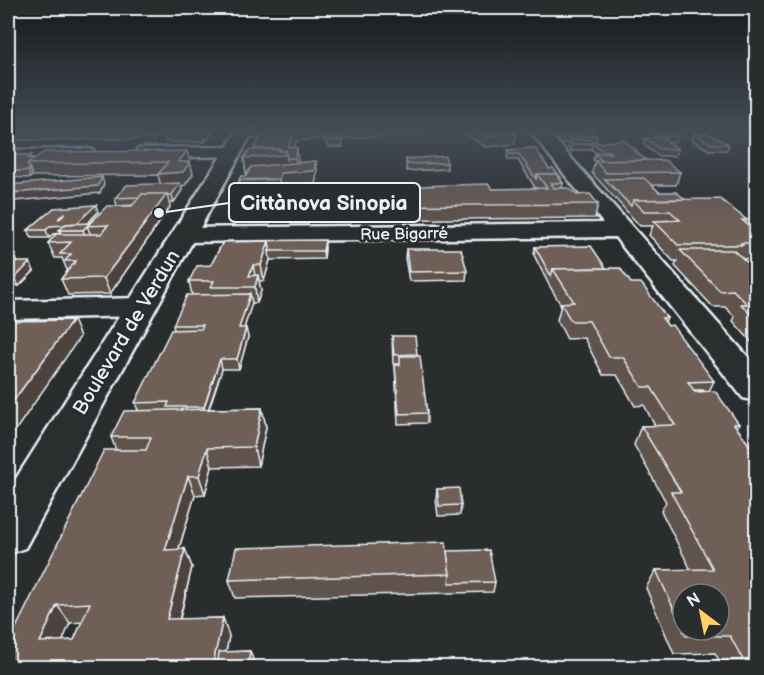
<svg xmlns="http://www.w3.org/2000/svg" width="764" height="675" viewBox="0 0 764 675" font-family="'Balsamiq Sans',sans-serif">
	<rect width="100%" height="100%" fill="#2a2d2e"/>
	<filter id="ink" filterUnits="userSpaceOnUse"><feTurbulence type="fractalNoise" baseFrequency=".0167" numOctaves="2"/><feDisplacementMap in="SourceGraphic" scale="12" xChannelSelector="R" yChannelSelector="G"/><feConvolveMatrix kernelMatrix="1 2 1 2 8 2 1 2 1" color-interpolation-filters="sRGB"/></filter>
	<g filter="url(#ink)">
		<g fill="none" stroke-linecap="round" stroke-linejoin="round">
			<g stroke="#e8f1f8" stroke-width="5">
				<g id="minor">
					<path d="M 237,131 L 275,131 C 268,139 249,138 238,135 Z"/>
					<path d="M 530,131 L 547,131 L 756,366 L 756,401 L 743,398 L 615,237 L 184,242 L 175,240 L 172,235 L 175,230 L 184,228 L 603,223 Z"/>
					<path d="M 232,147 L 238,148 L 241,152 L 238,156 L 144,158 L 138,157 L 135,153 L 138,149 L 144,148 Z"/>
					<path d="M 87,149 L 93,150 L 96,154 L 93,158 L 8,160 L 8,150 Z"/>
					<path d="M 141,298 L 152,301 L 156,307 L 152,313 L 141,316 L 8,319 L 8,301 Z"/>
				</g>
			</g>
			<g stroke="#e8f1f8" stroke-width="5">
				<path id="secondary" d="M 237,131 L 253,131 L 25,548 L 8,554 L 8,491 Z"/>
			</g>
			<path stroke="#e8f1f8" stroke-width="3" stroke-dasharray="3 3" stroke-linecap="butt" d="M 743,262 L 756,262"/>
			<use href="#minor" fill="#2a2d2e" fill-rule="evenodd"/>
			<use href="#secondary" fill="#2a2d2e" fill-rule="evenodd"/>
		</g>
		<g fill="#60524b" stroke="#e8f1f8" stroke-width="1.5" fill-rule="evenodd">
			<path d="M 8,131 L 161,131 L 153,139 L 8,140 Z"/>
			<path d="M 163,131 L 213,131 L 205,142 L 166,142 Z"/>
			<path d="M 263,131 L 422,131 L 422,132 L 341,139 L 343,147 L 328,147 L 326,144 L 326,140 L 324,140 L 323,138 L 296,141 L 294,148 L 298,161 L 298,163 L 316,161 L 317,173 L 315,184 L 282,186 L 279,196 L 293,203 L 290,214 L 256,214 L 254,221 L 228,221 L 227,214 L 237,196 L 236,194 L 240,186 L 239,180 L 246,175 L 244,158 L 254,149 Z"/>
			<path d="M 462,131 L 513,131 L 516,133 L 514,144 L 485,147 Z"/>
			<path d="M 554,131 L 591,131 L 597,136 L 596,142 L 637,151 L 637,153 L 646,160 L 680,172 L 676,185 L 652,185 L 659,192 L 747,220 L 746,223 L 756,232 L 756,258 L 743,259 L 756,270 L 756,347 L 733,321 L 735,317 L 725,307 L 713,307 L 675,266 L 677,261 L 673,261 L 649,235 L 653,226 L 640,226 L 592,173 L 595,161 L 593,160 L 596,153 L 591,149 L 571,151 L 567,147 L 568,143 L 564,143 Z"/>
			<path d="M 666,131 L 675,142 L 668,142 L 678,149 L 675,156 L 658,156 L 644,145 L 645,138 L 654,138 L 655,132 Z"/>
			<path d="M 694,134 L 729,144 L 727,150 L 709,150 L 692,140 Z"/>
			<path d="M 535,148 L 549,169 L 563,183 L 562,188 L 598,204 L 595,218 L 341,220 L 341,206 L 375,188 L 492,189 L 536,189 L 518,160 L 509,160 L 507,157 L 508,150 Z"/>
			<path d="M 187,151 L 193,174 L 185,185 L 181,186 L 182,190 L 174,202 L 169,203 L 170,207 L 110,294 L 68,295 L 61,279 L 68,270 L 67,270 L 62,258 L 55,258 L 48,243 L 61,234 L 61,233 L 53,234 L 49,238 L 32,238 L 28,230 L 54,208 L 98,212 L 88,223 L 90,223 L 132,206 L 133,205 L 117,206 L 115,198 L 160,184 L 158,175 L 32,176 L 30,178 L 8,177 L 8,155 L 33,158 Z"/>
			<path d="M 406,159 L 447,163 L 447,169 L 407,171 L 406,166 Z"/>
			<path d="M 223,242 L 325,248 L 324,259 L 270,260 L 264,281 L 259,281 L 261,291 L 257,303 L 252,303 L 244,328 L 248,337 L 239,369 L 222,369 L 209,409 L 262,408 L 266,427 L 258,466 L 212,467 L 205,494 L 195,495 L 179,549 L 185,549 L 192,567 L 180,619 L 223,618 L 229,636 L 226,652 L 250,651 L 253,660 L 8,668 L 116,450 L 111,437 L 138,410 L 135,403 L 174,330 L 173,325 L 192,295 L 189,281 L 211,265 ZM 82,622 L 74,640 L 62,641 L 70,623 Z"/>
			<path d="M 535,247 L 606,268 L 631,283 L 667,318 L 665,322 L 714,381 L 709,391 L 739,424 L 737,428 L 755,453 L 753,457 L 756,668 L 693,668 L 698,661 L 719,660 L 715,653 L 674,654 L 646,588 L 656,570 L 691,570 L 661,511 L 666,502 L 634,445 L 641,426 L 655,426 L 644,405 L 635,406 L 617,375 L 603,375 L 584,338 L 567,339 L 557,320 L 561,305 L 549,285 L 534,255 Z"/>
			<path d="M 406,249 L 467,271 L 466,280 L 409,281 L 405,258 Z"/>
			<path d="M 8,252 L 12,252 L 17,262 L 34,271 L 19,286 L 8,286 Z"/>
			<path d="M 392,336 L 417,354 L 427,413 L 427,423 L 398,424 L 395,365 L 400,364 L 393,364 Z"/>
			<path d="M 437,489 L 461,505 L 460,515 L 438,516 L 436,499 Z"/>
			<path d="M 447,551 L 495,582 L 493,592 L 235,598 L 229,580 Z"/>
		</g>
		<g fill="#4e423d" stroke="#e8f1f8" stroke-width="1.5">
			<path d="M 151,131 L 161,131 L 153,139 Z"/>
			<path d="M 203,131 L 213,131 L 205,142 Z"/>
			<path d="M 294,131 L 323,131 L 323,138 L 296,141 L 290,159 L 289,147 Z"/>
			<path d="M 362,131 L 422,131 L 422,132 L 327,140 L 326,138 L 326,140 L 324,140 L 324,134 Z"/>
			<path d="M 516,133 L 514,144 L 485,147 L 486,136 Z"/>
			<path d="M 677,136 L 675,142 L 664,143 L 666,137 Z"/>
			<path d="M 592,143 L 591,149 L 571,151 L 572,145 Z"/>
			<path d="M 297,148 L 298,161 L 296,170 L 295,158 Z"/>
			<path d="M 187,151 L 193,174 L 185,185 L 181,186 L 182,190 L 174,202 L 172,195 L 161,187 L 158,174 L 178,162 Z"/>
			<path d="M 286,151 L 289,172 L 316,161 L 317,173 L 315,184 L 282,186 L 280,193 L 279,179 L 247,180 L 244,158 Z"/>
			<path d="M 30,169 L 32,176 L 30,178 L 28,171 Z"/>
			<path d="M 102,177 L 104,184 L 100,193 L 14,201 L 8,206 L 8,196 L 11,193 Z"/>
			<path d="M 279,185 L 280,193 L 277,200 L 277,193 Z"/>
			<path d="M 167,194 L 170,207 L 110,294 L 104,278 Z"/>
			<path d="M 292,196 L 293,203 L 290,214 L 290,206 Z"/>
			<path d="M 96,205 L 98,212 L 81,230 L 59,230 L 61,233 L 53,234 L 49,238 L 46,230 L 50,226 Z"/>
			<path d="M 255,207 L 256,214 L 254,221 L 252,213 Z"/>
			<path d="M 87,226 L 93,240 L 89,245 L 83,230 Z"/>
			<path d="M 325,240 L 325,248 L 324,259 L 323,251 Z"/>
			<path d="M 269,241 L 270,251 L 269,251 L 270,260 L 264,281 L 261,265 Z"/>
			<path d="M 12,252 L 19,267 L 8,278 L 8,256 Z"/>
			<path d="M 30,262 L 34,271 L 19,286 L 15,278 Z"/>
			<path d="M 253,265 L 256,281 L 249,276 Z"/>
			<path d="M 258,275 L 261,291 L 257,303 L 255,287 Z"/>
			<path d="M 250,294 L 252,303 L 241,338 L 239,328 Z"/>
			<path d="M 73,320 L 80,337 L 8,441 L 8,408 Z"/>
			<path d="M 246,328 L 248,337 L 239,369 L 237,359 Z"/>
			<path d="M 220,359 L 222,369 L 206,416 L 204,407 Z"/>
			<path d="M 262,408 L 266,427 L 258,466 L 254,447 Z"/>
			<path d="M 207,448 L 212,467 L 205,494 L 199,476 Z"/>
			<path d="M 188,476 L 195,495 L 173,568 L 165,550 Z"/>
			<path d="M 185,549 L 192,567 L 175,637 L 167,619 Z"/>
			<path d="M 57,605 L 70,623 L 55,659 L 40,642 Z"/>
			<path d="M 223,618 L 229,636 L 223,668 L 212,668 Z"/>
			<path d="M 250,651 L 253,660 L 252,668 L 248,668 Z"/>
		</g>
		<g fill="#705f57" stroke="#e8f1f8" stroke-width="1.5" fill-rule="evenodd">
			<path d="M 263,131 L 294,131 L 289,147 L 297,148 L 295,158 L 287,158 L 286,151 L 280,151 L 280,149 L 254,149 Z"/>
			<path d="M 323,131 L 362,131 L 324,134 Z"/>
			<path d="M 479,131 L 513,131 L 516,133 L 486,136 Z"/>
			<path d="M 560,131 L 591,131 L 597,136 L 565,137 Z"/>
			<path d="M 666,131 L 677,136 L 666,137 L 655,132 Z"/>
			<path d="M 708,133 L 729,144 L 712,144 L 694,134 Z"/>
			<path d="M 341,137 L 342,140 L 328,141 L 326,138 Z"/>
			<path d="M 661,137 L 678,149 L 660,149 L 645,138 Z"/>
			<path d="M 589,139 L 597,143 L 624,140 L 637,151 L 635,151 L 646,160 L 602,161 L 595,153 L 611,153 L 609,151 L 604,151 L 592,143 L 572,145 L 569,140 Z"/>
			<path d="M 535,148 L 549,169 L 553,168 L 562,179 L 556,174 L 537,174 L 536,179 L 519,154 L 510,154 L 508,150 Z"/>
			<path d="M 280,149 L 279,151 L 286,151 L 285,155 L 244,158 L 249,150 Z"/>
			<path d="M 187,151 L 178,162 L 190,162 L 183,172 L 158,174 L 168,162 L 27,164 L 44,152 Z"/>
			<path d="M 8,155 L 32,155 L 28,158 L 36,158 L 27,164 L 30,169 L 28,171 L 8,171 Z"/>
			<path d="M 445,156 L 447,163 L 407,164 L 406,159 Z"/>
			<path d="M 665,160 L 680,172 L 606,173 L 595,161 Z"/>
			<path d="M 316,161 L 314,171 L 281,173 L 279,179 L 239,180 L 241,176 L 246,176 L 251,167 Z"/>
			<path d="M 537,174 L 556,174 L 563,183 L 551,183 L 554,188 L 568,188 L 577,195 L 590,194 L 598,204 L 341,206 L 342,187 L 418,189 L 417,186 L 489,184 L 492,189 L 547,188 Z"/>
			<path d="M 102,177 L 98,186 L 11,193 L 8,196 L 8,185 Z"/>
			<path d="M 644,178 L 659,192 L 676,192 L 685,199 L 633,200 L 631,206 L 605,179 Z"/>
			<path d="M 180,183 L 172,195 L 167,195 L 167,194 L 142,194 L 140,197 L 115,198 L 127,185 Z"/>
			<path d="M 142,194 L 167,194 L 104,278 L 61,279 L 76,261 L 65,261 L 71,254 L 60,254 L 71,242 L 48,243 L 56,234 L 101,234 L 108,225 L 87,226 L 107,206 L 132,206 Z"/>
			<path d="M 235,196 L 292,196 L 290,206 L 255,207 L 252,213 L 227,214 Z"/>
			<path d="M 720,199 L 747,220 L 742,220 L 756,232 L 756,243 L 741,243 L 743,245 L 678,245 L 654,221 L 680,220 L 670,211 L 644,211 L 633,200 Z"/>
			<path d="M 96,205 L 77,223 L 66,224 L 65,225 L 50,226 L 46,230 L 28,230 L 54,208 ZM 65,212 L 61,218 L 58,219 Z"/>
			<path d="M 90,223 L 83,230 L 59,230 L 66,224 Z"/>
			<path d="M 325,240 L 323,251 L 269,251 L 270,248 L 269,241 L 227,242 L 228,241 Z"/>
			<path d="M 269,241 L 261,265 L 253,265 L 249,276 L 258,275 L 255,287 L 211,287 L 214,281 L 189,281 L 197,266 L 211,265 L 223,242 Z"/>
			<path d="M 591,246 L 606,268 L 553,269 L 551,276 L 535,247 Z"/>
			<path d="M 406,249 L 461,249 L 467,271 L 409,272 Z"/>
			<path d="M 680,250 L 733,250 L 756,270 L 756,320 L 741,304 L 747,304 L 733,290 L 720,291 Z"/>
			<path d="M 12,262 L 30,262 L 15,278 L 8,278 L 8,266 Z"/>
			<path d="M 620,268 L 631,283 L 641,283 L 667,318 L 662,318 L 668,326 L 672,325 L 714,381 L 688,382 L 695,392 L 715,391 L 739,424 L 734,424 L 755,453 L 750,453 L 756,462 L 756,668 L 701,668 L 698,661 L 743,660 L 730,636 L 686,636 L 683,630 L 719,630 L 719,594 L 683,594 L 683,629 L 656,570 L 713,569 L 671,492 L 681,492 L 641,426 L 675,425 L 651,387 L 642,387 L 623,357 L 609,357 L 589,321 L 571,321 L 561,303 L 574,302 L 553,269 Z"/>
			<path d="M 250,294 L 239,328 L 246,328 L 237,359 L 220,359 L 204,407 L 167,407 L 169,402 L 135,403 L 171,330 L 201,329 L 203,325 L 173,325 L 187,295 Z"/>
			<path d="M 73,320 L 8,408 L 8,321 Z"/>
			<path d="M 392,336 L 415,336 L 417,354 L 394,355 Z"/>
			<path d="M 400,356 L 420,356 L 427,413 L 399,414 L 395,365 L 400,365 Z"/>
			<path d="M 694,390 L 703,390 L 704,391 L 695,392 Z"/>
			<path d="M 262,408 L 254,447 L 207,448 L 199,476 L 188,476 L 165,550 L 185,549 L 167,619 L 223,618 L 212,668 L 8,668 L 8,644 L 104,450 L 146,450 L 151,437 L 111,437 L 124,411 ZM 90,603 L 74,640 L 40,642 L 57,605 Z"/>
			<path d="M 459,488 L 461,505 L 439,506 L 437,489 Z"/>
			<path d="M 446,542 L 450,574 L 229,580 L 236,548 Z"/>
			<path d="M 489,550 L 495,582 L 449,583 L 450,574 L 447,551 Z"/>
			<path d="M 250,651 L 248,668 L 217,668 L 219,652 Z"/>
		</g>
	</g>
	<linearGradient id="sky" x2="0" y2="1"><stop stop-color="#171919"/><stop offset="0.58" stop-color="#444c57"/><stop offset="1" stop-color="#444c57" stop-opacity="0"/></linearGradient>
	<rect width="764" height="225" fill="url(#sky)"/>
	<g text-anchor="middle" stroke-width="6" stroke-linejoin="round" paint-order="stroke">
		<g font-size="16" fill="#e8f1f8" stroke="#2a2d2e">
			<text transform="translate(404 233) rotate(-1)" y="6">Rue Bigarré</text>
		</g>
		<g font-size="20" fill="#e8f1f8" stroke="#2a2d2e">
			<text transform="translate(126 332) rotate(-59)" y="7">Boulevard de Verdun</text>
		</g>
	</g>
	<path fill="none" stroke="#e8f1f8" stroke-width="2" d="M159 213L229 203"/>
	<circle fill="#e8f1f8" stroke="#2a2d2e" stroke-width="2" cx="159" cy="213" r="6"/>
	<rect fill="#2a2d2e" stroke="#e8f1f8" stroke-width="2" x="229" y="183" width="191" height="39" rx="6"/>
	<g font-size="21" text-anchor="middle" font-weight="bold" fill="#e8f1f8">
		<text x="324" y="210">Cittànova Sinopia</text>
	</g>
	<rect width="764" height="675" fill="none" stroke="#2a2d2e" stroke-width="30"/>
	<rect x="15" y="15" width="734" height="645" fill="none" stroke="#e8f1f8" stroke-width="2" filter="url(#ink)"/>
	<g transform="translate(701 612) rotate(328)"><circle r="28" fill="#2a2d2e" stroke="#767b7f" stroke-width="1.5"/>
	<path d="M0-4.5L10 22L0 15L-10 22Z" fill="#ffd166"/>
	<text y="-9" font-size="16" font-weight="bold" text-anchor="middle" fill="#e8f1f8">N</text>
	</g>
</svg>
